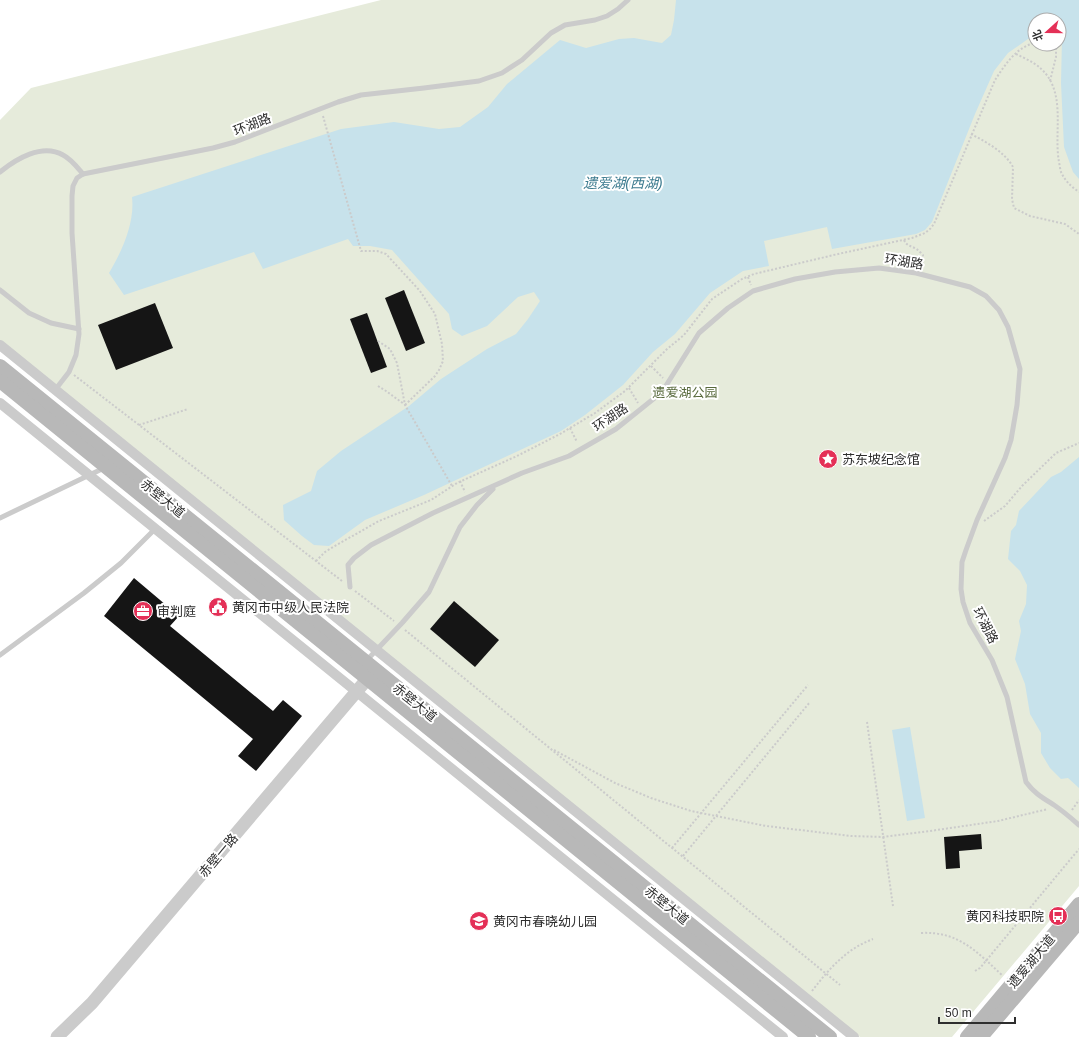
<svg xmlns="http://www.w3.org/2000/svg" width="1079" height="1037" viewBox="0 0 1079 1037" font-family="Arial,'Noto Sans SC',sans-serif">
	<rect width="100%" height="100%" fill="#fff"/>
	<path fill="#e6ebdb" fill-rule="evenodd" d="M 381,0 L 1079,0 L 1079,886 L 952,1037 L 860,1037 L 0,341 L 0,120 L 31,88 ZM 1035,20 L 1059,20 L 1059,44 L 1035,44 Z"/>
	<g fill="#c7e2eb">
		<path d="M 676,0 L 1079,0 L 1079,179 L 1073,172 L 1064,147 L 1061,83 L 1062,38 L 1059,36 L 1059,20 L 1035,20 L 1035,38 L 1028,39 L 1008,53 L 994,71 L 975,114 L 932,222 L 925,230 L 916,234 L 832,249 L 827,227 L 764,241 L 769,266 L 743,271 L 710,293 L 675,334 L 653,352 L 623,385 L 585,415 L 561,431 L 424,495 L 365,520 L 329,546 L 314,545 L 302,536 L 284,520 L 283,505 L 311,491 L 317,471 L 341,451 L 409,406 L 441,379 L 487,349 L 516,334 L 528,319 L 540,301 L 534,292 L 518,297 L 487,326 L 462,336 L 452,329 L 449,314 L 392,250 L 370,246 L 353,246 L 348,239 L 263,269 L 254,252 L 124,295 L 109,273 C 122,251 135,223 132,197 L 341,129 L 394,122 L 439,129 L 460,127 L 488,107 L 507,84 L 560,40 L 586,48 L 619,39 L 634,38 L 662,43 L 671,35 L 674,20 Z"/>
		<path d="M 1079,457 L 1079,788 L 1068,778 L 1061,779 L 1050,768 L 1041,753 L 1041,733 L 1030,714 L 1025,684 L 1015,659 L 1021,631 L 1019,621 L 1026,604 L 1027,585 L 1020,571 L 1008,559 L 1011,531 L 1016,525 L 1019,511 L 1051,477 L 1061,472 Z"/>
		<path d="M 910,727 L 925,818 L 907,821 L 892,730 Z"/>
	</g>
	<g fill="#151515">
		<path d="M 404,290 L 425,343 L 406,351 L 385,298 Z"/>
		<path d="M 155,303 L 173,348 L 116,370 L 98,325 Z"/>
		<path d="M 367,313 L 387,367 L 371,373 L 350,319 Z"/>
		<path d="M 134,578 L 179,616 L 170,626 L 273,711 L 283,700 L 302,716 L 256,771 L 238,756 L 253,739 L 104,616 Z"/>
		<path d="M 454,601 L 499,640 L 475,667 L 430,629 Z"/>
		<path d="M 981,834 L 982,849 L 959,851 L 960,868 L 946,869 L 944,837 Z"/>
	</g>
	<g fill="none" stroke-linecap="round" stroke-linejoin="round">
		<g stroke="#cbcbcb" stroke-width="2" stroke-dasharray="2 2" stroke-linecap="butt">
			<path d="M 1016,54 C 1022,57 1029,60 1035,64 C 1069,87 1053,130 1059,162 C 1060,166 1060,171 1062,174 C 1066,182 1072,187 1079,192"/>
			<path d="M 1050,81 L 1056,57 L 1056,44"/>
			<path d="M 323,116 L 361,251 L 377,251 L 386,254 L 420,291 L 435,314 L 442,344 L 443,361 L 439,370 L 435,376 L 405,405"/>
			<path d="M 971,134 C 986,142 1005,152 1013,167 L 1012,199 L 1014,208 L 1030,216 L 1065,224 L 1079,234"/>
			<path d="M 904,240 C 907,247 913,246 918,250 C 919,250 922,255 923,255 L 922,267"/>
			<path d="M 748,277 L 751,285"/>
			<path d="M 378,341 L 390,349 L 397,363 L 405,405 L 452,486"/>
			<path d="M 651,366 L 663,378"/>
			<path d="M 74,375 L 342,581"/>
			<path d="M 378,386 L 386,391 L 404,404"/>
			<path d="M 629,388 L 638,403"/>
			<path d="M 139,425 L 188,409"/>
			<path d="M 570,428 L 577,442"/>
			<path d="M 460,481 L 465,492"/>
			<path d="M 984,521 L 1005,506 L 1022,486 L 1056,453 L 1079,443"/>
			<path d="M 316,561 L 325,552 L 333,547 L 379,521 L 431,500 L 457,483 L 517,456 L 560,434 L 595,413 L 625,391 L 666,350 L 684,335 L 712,299 L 742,279 L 754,274 L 838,254 L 912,238 L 925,233 L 930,229 L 934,224 L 995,80 C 1005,65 1016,47 1035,43"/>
			<path d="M 355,591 L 394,621"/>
			<path d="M 405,630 L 840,985"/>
			<path d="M 867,722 L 893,906"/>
			<path d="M 554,750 L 615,783 L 651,798 L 691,811 L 766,826 L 851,836 L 883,837 L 930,831 L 998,821 L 1048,809"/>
			<path d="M 1072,810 L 1079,800"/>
			<path d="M 672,848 L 808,685"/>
			<path d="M 683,856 L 810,702"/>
			<path d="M 921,933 C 959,931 977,952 1003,976"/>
			<path d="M 975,971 L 980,968 L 1079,849"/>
			<path d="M 812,991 C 829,969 846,949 873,939"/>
		</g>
		<g stroke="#cbcbcb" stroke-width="5">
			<path d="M 0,172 C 16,159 42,143 63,155 C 71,159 77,167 83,174"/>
			<path d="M 0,290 L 29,313 L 51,323 L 79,329"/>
			<path d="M 55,390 L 69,372 L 76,355 L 79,334 L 72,233 L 72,196 L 73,186 L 77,178 L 83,174 L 213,148 L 235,142 L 338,102 L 361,95 L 424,88 L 479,81 L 502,73 L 522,60 L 551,33 L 565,25 L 595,20 L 607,16 L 618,9 L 628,0"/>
			<path d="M 0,518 L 104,468"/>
			<path d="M 350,587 L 348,565 L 354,558 L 371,545 L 433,513 L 522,473 L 569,456 L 616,429 L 662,392 L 699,333 L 728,308 L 753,291 L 795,279 L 835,272 L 879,268 L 916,273 L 970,287 L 986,296 L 999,310 L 1008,327 L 1020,369 L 1017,405 L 1011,440 L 1005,458 L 977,520 L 966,550 L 962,562 L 961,589 L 963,602 L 970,623 L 992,660 L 1007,697 L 1026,782 C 1034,793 1043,798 1054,805 C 1063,811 1071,818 1079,825"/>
			<path d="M 0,655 L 84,593 L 121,563 L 155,529"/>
			<path d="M 366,661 L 402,623 L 429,592 L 460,527 L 477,505 L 493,489"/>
		</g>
		<g stroke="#cbcbcb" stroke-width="10">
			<path d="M 0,345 L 854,1037"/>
			<path d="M 0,403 L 783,1037"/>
		</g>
		<path stroke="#cbcbcb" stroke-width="13" d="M 57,1037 L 92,1003 L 374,671"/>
		<g stroke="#b8b8b8" stroke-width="14">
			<path d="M 0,366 L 830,1037"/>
			<path d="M 0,381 L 809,1037"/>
			<path d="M 967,1037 L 1079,904"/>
			<path d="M 981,1037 L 1079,922"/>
		</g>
	</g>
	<defs>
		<g id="sight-disc" transform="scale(1)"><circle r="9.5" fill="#e43057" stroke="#fff"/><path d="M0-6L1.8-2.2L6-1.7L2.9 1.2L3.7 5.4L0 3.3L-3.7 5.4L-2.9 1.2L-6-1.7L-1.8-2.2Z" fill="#fff"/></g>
		<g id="civic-disc" transform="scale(1)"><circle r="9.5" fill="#e43057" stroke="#fff"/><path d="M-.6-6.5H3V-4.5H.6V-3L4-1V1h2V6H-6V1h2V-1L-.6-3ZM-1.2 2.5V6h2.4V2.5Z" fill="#fff"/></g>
		<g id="office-disc" transform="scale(1)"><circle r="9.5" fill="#e43057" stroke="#fff"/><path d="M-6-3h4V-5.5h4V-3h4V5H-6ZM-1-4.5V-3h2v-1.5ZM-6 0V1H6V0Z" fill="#fff"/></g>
		<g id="bus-disc" transform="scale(1)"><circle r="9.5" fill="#e43057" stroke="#fff"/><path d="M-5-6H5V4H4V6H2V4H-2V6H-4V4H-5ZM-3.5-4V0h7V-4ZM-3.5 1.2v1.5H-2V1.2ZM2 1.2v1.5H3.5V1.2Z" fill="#fff"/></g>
		<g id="school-disc" transform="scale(1)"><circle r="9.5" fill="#e43057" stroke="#fff"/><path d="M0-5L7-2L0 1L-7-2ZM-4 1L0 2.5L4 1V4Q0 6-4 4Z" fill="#fff"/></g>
	</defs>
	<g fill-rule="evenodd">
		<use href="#sight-disc" x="828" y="459"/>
		<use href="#civic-disc" x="218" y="607"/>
		<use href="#office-disc" x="143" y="611"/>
		<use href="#bus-disc" x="1058" y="916"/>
		<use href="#school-disc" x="479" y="921"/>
	</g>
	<g text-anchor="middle" stroke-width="4" stroke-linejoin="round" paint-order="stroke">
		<g font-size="13" fill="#2e2e2e" stroke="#fff">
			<text transform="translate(252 124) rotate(-21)" y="5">环湖路</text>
			<text transform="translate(904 261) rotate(9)" y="5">环湖路</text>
			<text transform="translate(610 417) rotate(-34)" y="5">环湖路</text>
			<text transform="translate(163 498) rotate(39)" y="5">赤壁大道</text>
			<text transform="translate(986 625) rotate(63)" y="5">环湖路</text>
			<text transform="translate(415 702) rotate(39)" y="5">赤壁大道</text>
			<text transform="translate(218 855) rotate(-50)" y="5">赤壁一路</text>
			<text transform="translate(667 905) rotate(39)" y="5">赤壁大道</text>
			<text transform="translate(1031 961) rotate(-50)" y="5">遗爱湖大道</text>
		</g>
		<g font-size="13" fill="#57693b" stroke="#fff">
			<text x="685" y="397">遗爱湖公园</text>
		</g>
		<g font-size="13" fill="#2e2e2e" stroke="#fff" text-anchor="start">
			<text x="842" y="464">苏东坡纪念馆</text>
			<text x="232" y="612">黄冈市中级人民法院</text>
			<text x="157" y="616">审判庭</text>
			<text x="1044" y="921" text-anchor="end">黄冈科技职院</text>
			<text x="493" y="926">黄冈市春晓幼儿园</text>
		</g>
		<g font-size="14" font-style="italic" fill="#3c7b8f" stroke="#fff">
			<text x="623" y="188">遗爱湖(西湖)</text>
		</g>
	</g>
	<g transform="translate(1047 32) rotate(249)"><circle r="19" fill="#ffffff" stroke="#ababab"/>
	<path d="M0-3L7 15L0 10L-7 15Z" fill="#e43057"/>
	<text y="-6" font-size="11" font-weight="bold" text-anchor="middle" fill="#2e2e2e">北</text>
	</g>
	<path d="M939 1017v6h76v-6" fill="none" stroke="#2e2e2e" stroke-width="2"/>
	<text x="945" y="1017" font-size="12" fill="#2e2e2e" stroke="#ffffff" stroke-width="3" paint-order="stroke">50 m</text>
</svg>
